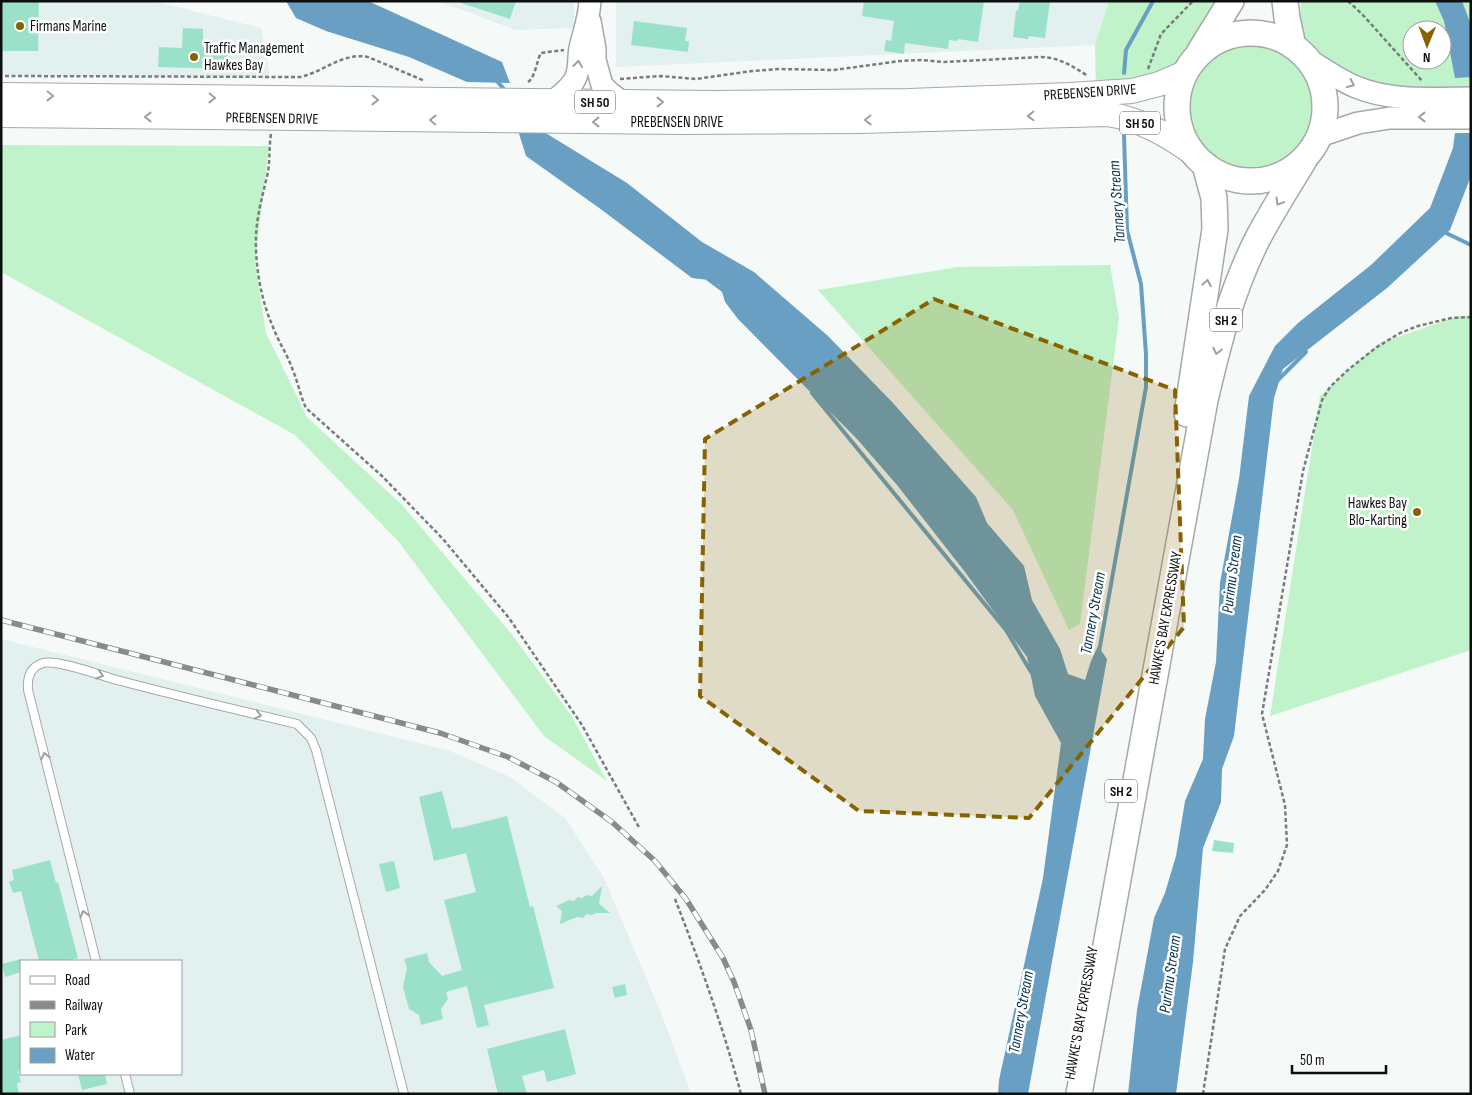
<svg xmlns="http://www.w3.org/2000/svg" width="1472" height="1095" viewBox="0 0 1472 1095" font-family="'Sofia Sans Condensed',sans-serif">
	<rect width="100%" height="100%" fill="#f5f9f8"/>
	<g fill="#e2f0ef" fill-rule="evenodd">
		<path d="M 1,1 L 153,1 L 261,28 L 270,78 L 1,75 Z"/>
		<path d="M 438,1 L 574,1 L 574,28 L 516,30 Z"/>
		<path d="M 616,1 L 1109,1 L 1095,45 L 616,67 Z"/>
		<path d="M 1,639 L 450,751 L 510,777 L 565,818 L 604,878 L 663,1018 L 691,1094 L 1,1094 ZM 21,961 L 181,961 L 181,1074 L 21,1074 Z"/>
	</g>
	<g fill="#c0f3c9" fill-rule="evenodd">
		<path d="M 1109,1 L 1221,1 L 1188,52 L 1177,64 L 1164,73 L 1096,87 L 1095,45 Z"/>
		<path d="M 1301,1 L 1471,1 L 1471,92 C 1452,92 1423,94 1405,91 C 1373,86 1319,67 1304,36 C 1299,27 1301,11 1301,1 ZM 1412,30 L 1442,30 L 1442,60 L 1412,60 Z"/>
		<circle cx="1252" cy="107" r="64"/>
		<path d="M 1,145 L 269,146 L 255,262 L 266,333 L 307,417 L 402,505 L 510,632 L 571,715 L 607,781 L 544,736 L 398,541 L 295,435 L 1,272 Z"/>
		<path d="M 1110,265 L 1119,318 L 1080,624 L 1069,630 L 1013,510 L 818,290 L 958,267 Z"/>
		<path d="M 1458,316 L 1471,316 L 1471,650 L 1270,716 L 1320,396 L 1378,344 Z"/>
	</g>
	<g fill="#699fc2">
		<path d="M 286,1 L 368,1 L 502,62 L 510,83 L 467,82 L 409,57 L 326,31 L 296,18 Z"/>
		<path d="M 1435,1 L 1462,1 L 1471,25 L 1471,77 L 1455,78 L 1444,21 Z"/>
		<path d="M 516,124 L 531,124 L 627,183 L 702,242 L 754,272 L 828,336 L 893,403 L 976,497 L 987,523 L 1024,566 L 1032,600 L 1060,649 L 1068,674 L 1085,680 L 1091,661 L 1098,646 L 1107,659 L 1028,1094 L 998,1094 L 999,1080 L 1043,878 L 1061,743 L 1035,696 L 1027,657 L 965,572 L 897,485 L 857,439 L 738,319 L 725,302 L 720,285 L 709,280 L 692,278 L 602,210 L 526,156 Z"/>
		<path d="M 1455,133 L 1471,133 L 1471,176 L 1450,230 L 1387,288 L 1283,369 L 1274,398 L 1234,736 L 1222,769 L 1221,802 L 1203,848 L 1193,962 L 1176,1094 L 1128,1094 L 1137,1010 L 1154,918 L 1165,893 L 1176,856 L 1185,801 L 1203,759 L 1205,719 L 1216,662 L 1220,583 L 1239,479 L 1249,396 L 1275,346 L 1298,323 L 1371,265 L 1430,208 L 1453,148 Z"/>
	</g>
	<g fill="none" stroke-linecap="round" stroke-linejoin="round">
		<g stroke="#699fc2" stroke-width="4">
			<path d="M 1124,73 L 1126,50 L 1153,1"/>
			<path d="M 496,80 L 503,88"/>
			<path d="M 1444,232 L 1471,245"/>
			<path d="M 708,279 L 724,291"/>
			<path d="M 1277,381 L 1306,352"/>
			<path d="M 812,393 L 1006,630 L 1031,672"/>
			<path d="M 1099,652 L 1146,387 L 1146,354 L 1141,284 L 1127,230 L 1124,135"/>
		</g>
	</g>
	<g fill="#9be1ca">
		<path d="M 1,1 L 39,1 L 38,51 L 1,51 Z"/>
		<path d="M 461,1 L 516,1 L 510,19 L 461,3 Z"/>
		<path d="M 864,1 L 984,1 L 978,42 L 958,39 L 957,41 L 949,40 L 948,49 L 905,43 L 904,54 L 884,51 L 886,40 L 891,41 L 894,21 L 862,16 Z"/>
		<path d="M 1020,1 L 1050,1 L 1045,38 L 1029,36 L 1028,39 L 1013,37 L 1016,10 L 1018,11 Z"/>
		<path d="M 634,21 L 687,28 L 685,41 L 689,41 L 688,52 L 631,45 Z"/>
		<path d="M 183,28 L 203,29 L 203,47 L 229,48 L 228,69 L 158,67 L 159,47 L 182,48 Z"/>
		<path d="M 442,791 L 452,829 L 459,827 L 459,828 L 507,816 L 530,907 L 533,906 L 554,988 L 484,1005 L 489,1025 L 477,1028 L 467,986 L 446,992 L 448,999 L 441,1009 L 443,1019 L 421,1025 L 419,1015 L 409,1009 L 403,987 L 407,968 L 404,959 L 427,953 L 429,962 L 442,976 L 462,970 L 444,900 L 476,892 L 466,853 L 434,861 L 419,797 Z"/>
		<path d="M 1214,840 L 1234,843 L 1233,853 L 1212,851 Z"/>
		<path d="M 50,860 L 56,883 L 58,882 L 78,958 L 65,961 L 39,961 L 21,891 L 13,893 L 9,882 L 14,880 L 12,870 Z"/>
		<path d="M 394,861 L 400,888 L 386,892 L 379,864 Z"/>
		<path d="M 602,886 L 599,904 L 610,913 L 596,913 L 592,915 L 587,914 L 583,918 L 577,917 L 560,924 L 562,911 L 556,906 L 569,900 L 574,901 L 578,897 L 582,898 L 587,895 L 592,896 Z"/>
		<path d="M 21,959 L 21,972 L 5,977 L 2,964 Z"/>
		<path d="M 625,984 L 627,995 L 615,998 L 612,987 Z"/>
		<path d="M 565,1029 L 576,1074 L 547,1082 L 544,1070 L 522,1076 L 527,1094 L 498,1094 L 487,1049 Z"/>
		<path d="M 21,1035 L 21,1070 L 18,1071 L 21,1082 L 17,1083 L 19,1094 L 1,1094 L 1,1040 Z"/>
		<path d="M 78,1074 L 105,1074 L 107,1084 L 82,1090 Z"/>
	</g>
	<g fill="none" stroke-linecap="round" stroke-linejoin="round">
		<g stroke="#a5a9a9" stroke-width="10">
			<g id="service">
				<path d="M 96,961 L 28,690 C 27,677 30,667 43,663 C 57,659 102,676 117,680 C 177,696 237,710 297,724 L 311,738 L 316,750 L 404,1094"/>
				<path d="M 125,1074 L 130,1094"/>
			</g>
		</g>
		<g stroke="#a5a9a9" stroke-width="24">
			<g id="secondary">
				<path d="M 590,21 L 595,49 L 595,60 L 602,85 L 609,92 L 622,102"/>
				<path d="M 1309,60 C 1324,69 1339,80 1356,87 C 1392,102 1433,98 1471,98"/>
				<path d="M 553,102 C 560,95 570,89 575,79 C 580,70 578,58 580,48 C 584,31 589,19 590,1"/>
				<path d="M 1319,136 L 1358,123 L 1390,118 L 1471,118"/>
			</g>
		</g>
		<g stroke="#a5a9a9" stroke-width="26">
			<g id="primary">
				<path d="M 1,95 L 714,103 L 909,101 L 1070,95 L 1132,91 L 1159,84 L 1185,73"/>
				<path d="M 1,115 L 682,122 L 861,121 L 1107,114 C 1140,119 1166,134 1193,153"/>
			</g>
		</g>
		<g stroke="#a5a9a9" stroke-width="28">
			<g id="trunk">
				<path d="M 1285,1 L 1287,18 L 1293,46"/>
				<circle cx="1251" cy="107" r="74"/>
				<path d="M 1200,51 L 1231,1"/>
				<path d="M 1187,414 L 1215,229 L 1214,198 L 1205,165"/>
				<path d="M 1079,1094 L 1205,400 C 1218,344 1232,288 1259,236 C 1273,210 1289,185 1304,160"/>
			</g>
		</g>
		<g stroke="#797c7b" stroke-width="2.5" stroke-dasharray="4 2.5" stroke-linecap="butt">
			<path d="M 1348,1 L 1362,14 L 1423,82"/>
			<path d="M 1148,69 L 1161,34 L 1193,1"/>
			<path d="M 5,76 L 300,77 C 324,72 342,52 368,57 L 425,81"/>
			<path d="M 620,79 L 661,76 L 696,79 L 752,71 L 778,69 L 834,70 L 900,61 L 921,60 L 944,62 L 1040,57 C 1059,57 1072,66 1088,76"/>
			<path d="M 528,82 C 536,76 536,62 541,53 L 564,50"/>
			<path d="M 271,134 C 269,147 270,159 268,172 C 263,194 257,214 256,236 C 255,266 261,300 273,327 C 278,341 287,354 292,368 C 298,382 300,395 306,408 L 382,476 L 443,539 L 509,618 L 582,725 L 640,829"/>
			<path d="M 675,899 C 700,963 723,1027 741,1094"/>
			<path d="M 1203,1094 L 1225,949 L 1240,916 L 1265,890 L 1278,871 L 1287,845 L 1285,805 L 1262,714 L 1303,471 L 1322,400 L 1330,387 L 1349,369 L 1377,347 L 1400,333 L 1418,326 L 1451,318 L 1471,317"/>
		</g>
		<use href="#service" stroke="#fff" stroke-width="8"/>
		<use href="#secondary" stroke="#fff" stroke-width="21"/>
		<use href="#primary" stroke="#fff" stroke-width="24"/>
		<use href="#trunk" stroke="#fff" stroke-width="25"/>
		<g stroke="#888b8a" stroke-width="5.5">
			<path id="rail" d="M 1,620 L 440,733 L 508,757 L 556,782 L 612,822 L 655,861 L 686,899 L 723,958 L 734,982 L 751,1030 L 765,1094"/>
		</g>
		<use href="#rail" stroke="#fff" stroke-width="4" stroke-dasharray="11" stroke-linecap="butt"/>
	</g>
	<defs><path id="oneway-chevron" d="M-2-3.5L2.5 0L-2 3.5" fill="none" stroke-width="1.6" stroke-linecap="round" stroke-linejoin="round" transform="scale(1.25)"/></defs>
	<g stroke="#9e9f9f">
		<use href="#oneway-chevron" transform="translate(578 64) rotate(-84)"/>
		<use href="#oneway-chevron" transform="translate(1351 84) rotate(25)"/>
		<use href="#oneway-chevron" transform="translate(50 96) rotate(1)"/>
		<use href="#oneway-chevron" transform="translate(212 98) rotate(1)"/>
		<use href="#oneway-chevron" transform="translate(375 100) rotate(1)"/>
		<use href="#oneway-chevron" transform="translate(660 102)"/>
		<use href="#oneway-chevron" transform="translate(1031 116) rotate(178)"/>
		<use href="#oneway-chevron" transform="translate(148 117) rotate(-180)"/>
		<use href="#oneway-chevron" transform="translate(1422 117) rotate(-180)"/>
		<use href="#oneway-chevron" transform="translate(433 120) rotate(-179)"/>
		<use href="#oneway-chevron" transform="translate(868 120) rotate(179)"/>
		<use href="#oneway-chevron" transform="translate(596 122) rotate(-180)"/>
		<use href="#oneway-chevron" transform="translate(1279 202) rotate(121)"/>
		<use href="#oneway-chevron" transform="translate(1207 283) rotate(-80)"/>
		<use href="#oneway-chevron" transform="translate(1217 351) rotate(103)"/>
		<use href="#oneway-chevron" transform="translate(100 675) rotate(16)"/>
		<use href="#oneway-chevron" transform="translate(258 715) rotate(14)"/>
		<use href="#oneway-chevron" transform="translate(45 756) rotate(-104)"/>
		<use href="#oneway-chevron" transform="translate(84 914) rotate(-104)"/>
	</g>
	<path fill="#866300" fill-opacity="0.2" stroke="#866300" stroke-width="4" stroke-dasharray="10 6" stroke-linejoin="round" d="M 934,299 L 1175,390 L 1184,627 L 1029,818 L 859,811 L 700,696 L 705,439 Z"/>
	<g fill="#866300" stroke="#fff" stroke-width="2">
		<circle cx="20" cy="26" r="5"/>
		<circle cx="194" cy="57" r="5"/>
		<circle cx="1417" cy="512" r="5"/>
	</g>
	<g text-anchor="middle" stroke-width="5" stroke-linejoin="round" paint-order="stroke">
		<g fill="#fff" stroke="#565656" stroke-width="1">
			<rect x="575" y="90.5" width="40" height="23" rx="4"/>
			<rect x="1120" y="111.5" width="40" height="23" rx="4"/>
			<rect x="1210" y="308.5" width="32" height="23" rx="4"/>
			<rect x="1105" y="779.5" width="32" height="23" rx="4"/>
		</g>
		<g font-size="14" font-weight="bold" fill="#0d0e0e">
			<text x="595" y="107">SH 50</text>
			<text x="1140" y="128">SH 50</text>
			<text x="1226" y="325">SH 2</text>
			<text x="1121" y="796">SH 2</text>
		</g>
		<g font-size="15" fill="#0d0e0e" stroke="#fff" text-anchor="start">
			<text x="30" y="31">Firmans Marine</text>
			<text x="204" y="53">Traffic Management<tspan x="204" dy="17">Hawkes Bay</tspan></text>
			<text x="1407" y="508" text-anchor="end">Hawkes Bay<tspan x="1407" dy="17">Blo-Karting</tspan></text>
		</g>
		<g font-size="15" fill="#0d0e0e" stroke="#fff">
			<text transform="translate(1090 92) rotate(-4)" y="5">PREBENSEN DRIVE</text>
			<text transform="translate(272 118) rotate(1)" y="5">PREBENSEN DRIVE</text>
			<text x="677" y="127">PREBENSEN DRIVE</text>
			<text transform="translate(1165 618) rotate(-80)" y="5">HAWKE'S BAY EXPRESSWAY</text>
			<text transform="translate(1081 1013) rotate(-80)" y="5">HAWKE'S BAY EXPRESSWAY</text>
		</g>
		<g font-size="16" font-style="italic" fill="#04334b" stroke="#fff">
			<text transform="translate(1116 202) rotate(-94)" y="6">Tannery Stream</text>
			<text transform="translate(1231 574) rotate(-83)" y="6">Purimu Stream</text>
			<text transform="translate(1092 613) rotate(-80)" y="6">Tannery Stream</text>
			<text transform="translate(1169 974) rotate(-82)" y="6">Purimu Stream</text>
			<text transform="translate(1020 1012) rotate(-80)" y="6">Tannery Stream</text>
		</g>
	</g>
	<rect width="1472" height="1095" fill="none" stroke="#0d0e0e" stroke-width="5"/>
	<rect x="20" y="960" width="162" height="115" fill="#ffffff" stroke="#9e9f9f"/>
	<rect x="30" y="976" width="25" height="8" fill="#ffffff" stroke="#9e9f9f"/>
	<text x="65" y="985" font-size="15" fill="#0d0e0e">Road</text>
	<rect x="30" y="1001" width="25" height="8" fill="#888b8a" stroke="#9e9f9f"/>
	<text x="65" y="1010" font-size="15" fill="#0d0e0e">Railway</text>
	<rect x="30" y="1022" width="25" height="15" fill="#c0f3c9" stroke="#9e9f9f"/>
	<text x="65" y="1035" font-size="15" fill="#0d0e0e">Park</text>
	<rect x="30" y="1048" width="25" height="15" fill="#699fc2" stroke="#9e9f9f"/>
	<text x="65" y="1060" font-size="15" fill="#0d0e0e">Water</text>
	<g transform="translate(1427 45) rotate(181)"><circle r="24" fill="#ffffff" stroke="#9e9f9f"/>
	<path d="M0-4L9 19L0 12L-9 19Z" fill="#866300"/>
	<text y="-8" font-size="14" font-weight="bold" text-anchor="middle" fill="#0d0e0e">N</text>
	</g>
	<path d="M1292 1065v8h94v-8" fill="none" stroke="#0d0e0e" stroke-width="2.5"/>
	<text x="1300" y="1065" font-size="15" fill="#0d0e0e" stroke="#ffffff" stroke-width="4" paint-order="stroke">50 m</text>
</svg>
